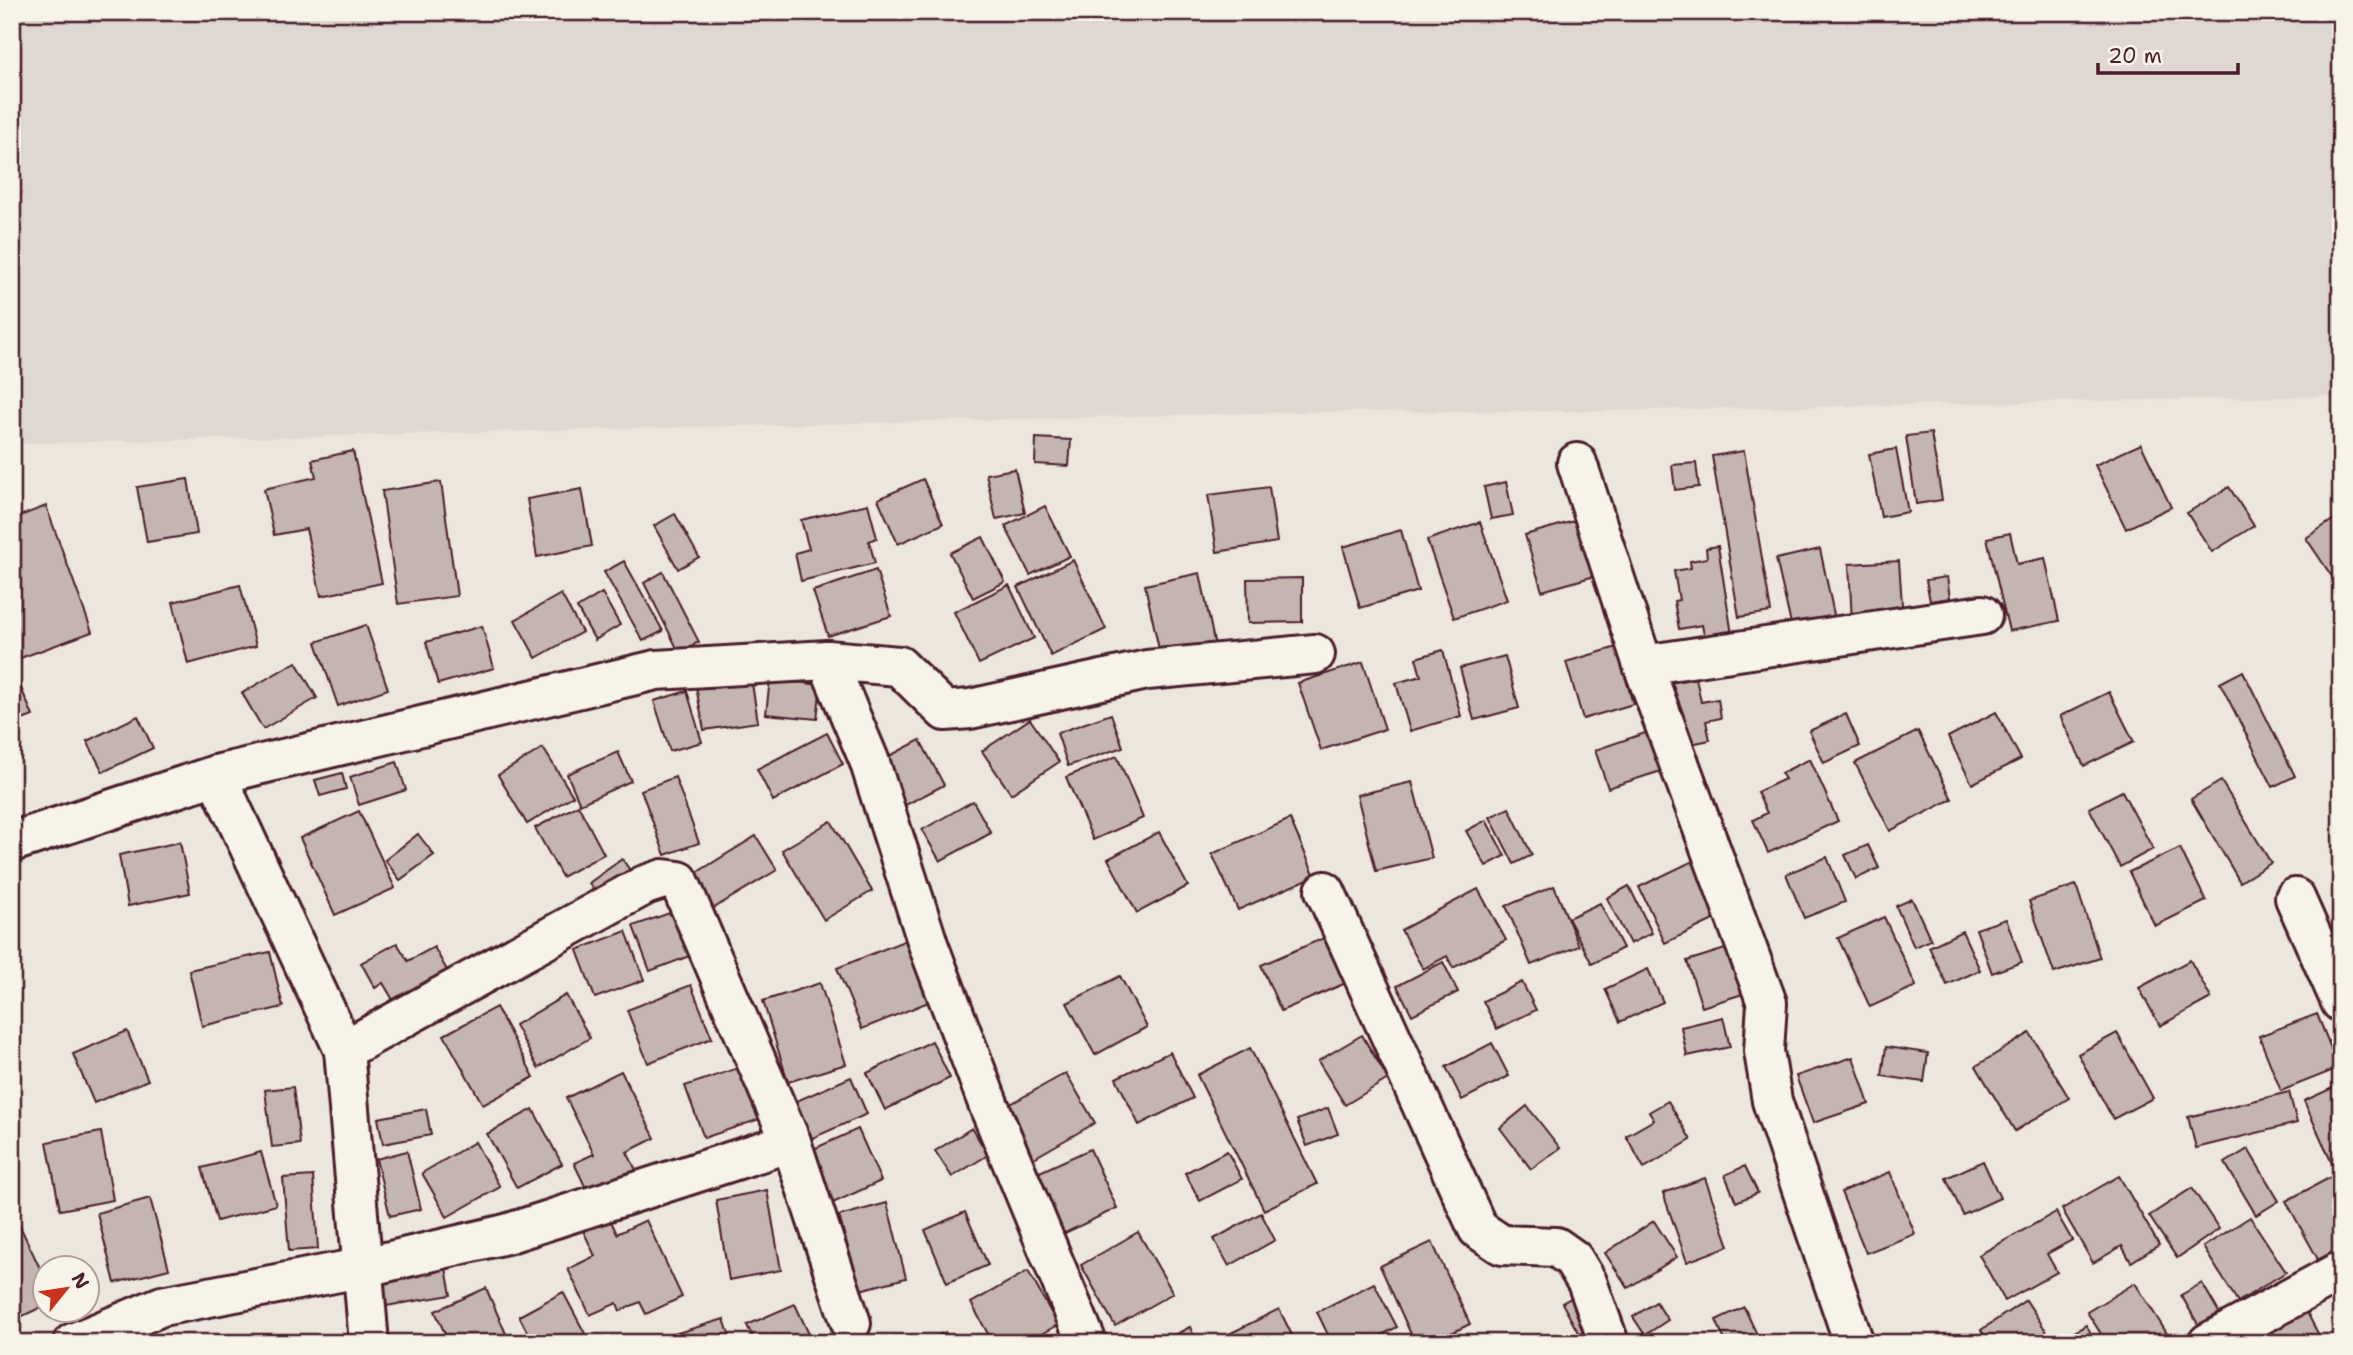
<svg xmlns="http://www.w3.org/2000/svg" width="2353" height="1355" viewBox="0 0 2353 1355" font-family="'Shantell Sans',sans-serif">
	<rect width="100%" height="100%" fill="#ece6dd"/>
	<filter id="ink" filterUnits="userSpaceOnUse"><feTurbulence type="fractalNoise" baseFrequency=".0143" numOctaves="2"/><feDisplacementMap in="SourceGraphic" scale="14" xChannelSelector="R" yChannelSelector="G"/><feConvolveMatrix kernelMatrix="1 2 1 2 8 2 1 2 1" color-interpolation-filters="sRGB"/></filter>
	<g filter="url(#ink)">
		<path fill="#e0d7d0" d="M 12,12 L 2341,12 L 2341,396 L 1599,411 L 1294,412 L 12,444 Z"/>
		<g fill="#c4b5b0" stroke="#4a1f2b" stroke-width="2">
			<path d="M 1931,433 L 1942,500 L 1916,504 L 1906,436 Z"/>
			<path d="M 1036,438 L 1071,440 L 1069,466 L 1035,464 Z"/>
			<path d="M 2141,444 L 2171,507 L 2126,529 L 2095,465 Z"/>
			<path d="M 1896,449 L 1908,512 L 1881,517 L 1869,454 Z"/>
			<path d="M 353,451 L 382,583 L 321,596 L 306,529 L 274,535 L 264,489 L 316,477 L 312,460 Z"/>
			<path d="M 1744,451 L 1771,612 L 1739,617 L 1712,456 Z"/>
			<path d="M 1696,463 L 1699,487 L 1675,490 L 1672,465 Z"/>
			<path d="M 1015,469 L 1025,513 L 996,519 L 986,474 Z"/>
			<path d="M 188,479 L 197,534 L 147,542 L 137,487 Z"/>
			<path d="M 923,479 L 943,524 L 898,544 L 878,499 Z"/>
			<path d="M 441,482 L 457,596 L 398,604 L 382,491 Z"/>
			<path d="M 1506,482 L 1513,515 L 1491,519 L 1484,487 Z"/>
			<path d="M 1269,487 L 1277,542 L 1217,552 L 1208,495 Z"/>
			<path d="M 2229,487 L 2254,526 L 2212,552 L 2187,513 Z"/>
			<path d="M 582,489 L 592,546 L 537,557 L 527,499 Z"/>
			<path d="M 868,504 L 877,538 L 869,541 L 875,563 L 801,581 L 795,553 L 809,549 L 801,520 Z"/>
			<path d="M 46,506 L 92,632 L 12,661 L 12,591 L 21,588 L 12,563 L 12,519 Z"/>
			<path d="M 1045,506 L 1070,556 L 1030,575 L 1005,526 Z"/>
			<path d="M 675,514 L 699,557 L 678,569 L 654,526 Z"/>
			<path d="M 2337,517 L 2341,522 L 2341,590 L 2306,538 Z"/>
			<path d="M 1581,519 L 1598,575 L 1542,591 L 1525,535 Z"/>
			<path d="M 1480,522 L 1507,600 L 1454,618 L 1427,540 Z"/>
			<path d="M 1401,530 L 1418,591 L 1360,608 L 1343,547 Z"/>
			<path d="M 2010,533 L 2017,564 L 2045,558 L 2059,621 L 2009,631 L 1987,538 Z"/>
			<path d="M 983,537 L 1005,582 L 973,598 L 950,553 Z"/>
			<path d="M 1718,546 L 1733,641 L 1706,645 L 1702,625 L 1679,629 L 1674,601 L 1679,600 L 1674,571 L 1691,568 L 1690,561 L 1707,558 L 1706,548 Z"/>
			<path d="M 1820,549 L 1836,624 L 1793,633 L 1776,559 Z"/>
			<path d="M 1073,560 L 1106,629 L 1051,656 L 1018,587 Z"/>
			<path d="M 624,561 L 663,631 L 643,641 L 604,572 Z"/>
			<path d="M 1899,561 L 1903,619 L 1852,622 L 1849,564 Z"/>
			<path d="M 876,570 L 891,616 L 828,636 L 813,591 Z"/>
			<path d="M 663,572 L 699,642 L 679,652 L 644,583 Z"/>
			<path d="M 1200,573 L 1216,651 L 1162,663 L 1145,585 Z"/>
			<path d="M 1947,577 L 1950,598 L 1930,601 L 1926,580 Z"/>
			<path d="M 1302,578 L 1302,622 L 1248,623 L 1247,579 Z"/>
			<path d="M 240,585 L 256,646 L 188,664 L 173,602 Z"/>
			<path d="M 1009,585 L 1034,638 L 979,664 L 954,612 Z"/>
			<path d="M 602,593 L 620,625 L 595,640 L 577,608 Z"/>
			<path d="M 561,594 L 582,632 L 536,658 L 515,620 Z"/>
			<path d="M 366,625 L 388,689 L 338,706 L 316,642 Z"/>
			<path d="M 482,626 L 494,668 L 438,684 L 426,642 Z"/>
			<path d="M 1617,647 L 1633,704 L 1583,719 L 1566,662 Z"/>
			<path d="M 1443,650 L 1461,716 L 1410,731 L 1396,683 L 1421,676 L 1416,658 Z"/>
			<path d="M 1505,656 L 1519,708 L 1474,720 L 1460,668 Z"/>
			<path d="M 296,662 L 317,698 L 263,729 L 242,693 Z"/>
			<path d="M 1363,662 L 1385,729 L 1321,750 L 1298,683 Z"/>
			<path d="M 12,667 L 33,716 L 12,724 Z"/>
			<path d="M 2243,671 L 2295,776 L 2273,787 L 2220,683 Z"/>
			<path d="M 751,677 L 758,722 L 704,730 L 696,687 Z"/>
			<path d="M 1696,678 L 1701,702 L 1718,699 L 1721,718 L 1706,721 L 1710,740 L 1686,745 L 1665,684 Z"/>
			<path d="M 770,679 L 821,685 L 817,719 L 766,714 Z"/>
			<path d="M 687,691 L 702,742 L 670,751 L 654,701 Z"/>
			<path d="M 2109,692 L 2134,742 L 2084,766 L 2060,716 Z"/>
			<path d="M 1996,712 L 2021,759 L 1972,784 L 1948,737 Z"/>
			<path d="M 1111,714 L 1123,747 L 1068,766 L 1057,733 Z"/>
			<path d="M 1846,714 L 1860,746 L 1824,763 L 1809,731 Z"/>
			<path d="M 138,716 L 153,748 L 103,772 L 87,741 Z"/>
			<path d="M 1030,719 L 1059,762 L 1011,794 L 982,751 Z"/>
			<path d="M 1918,731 L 1952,799 L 1890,831 L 1855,763 Z"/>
			<path d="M 1648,732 L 1661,771 L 1608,788 L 1595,750 Z"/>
			<path d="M 827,733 L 843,764 L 773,801 L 757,769 Z"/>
			<path d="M 920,740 L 944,785 L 898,809 L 874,764 Z"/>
			<path d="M 543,748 L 573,796 L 527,824 L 498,775 Z"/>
			<path d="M 618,752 L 631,781 L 580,804 L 567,774 Z"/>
			<path d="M 1117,756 L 1143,818 L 1093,840 L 1066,777 Z"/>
			<path d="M 1810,759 L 1838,821 L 1768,853 L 1753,820 L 1767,813 L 1757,792 L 1785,779 L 1781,773 Z"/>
			<path d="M 397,762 L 406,790 L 359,805 L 350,777 Z"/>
			<path d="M 342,773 L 346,789 L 320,796 L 315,780 Z"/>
			<path d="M 675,777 L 699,843 L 665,855 L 641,790 Z"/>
			<path d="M 2221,781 L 2271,863 L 2240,882 L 2191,799 Z"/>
			<path d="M 1412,782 L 1432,858 L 1376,871 L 1357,795 Z"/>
			<path d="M 2122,791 L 2153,849 L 2120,867 L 2089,808 Z"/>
			<path d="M 973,801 L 991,833 L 940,861 L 922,830 Z"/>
			<path d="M 578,805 L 604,854 L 562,877 L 535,828 Z"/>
			<path d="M 1509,808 L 1532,855 L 1514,864 L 1490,817 Z"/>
			<path d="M 359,811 L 395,888 L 335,915 L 300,838 Z"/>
			<path d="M 1290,819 L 1315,876 L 1238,910 L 1212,854 Z"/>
			<path d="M 1486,820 L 1505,856 L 1486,866 L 1466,831 Z"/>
			<path d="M 831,821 L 872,891 L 824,920 L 782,850 Z"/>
			<path d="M 1159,832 L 1188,886 L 1137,913 L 1108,859 Z"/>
			<path d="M 418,834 L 434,855 L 400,880 L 385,860 Z"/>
			<path d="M 756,836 L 777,870 L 709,911 L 688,878 Z"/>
			<path d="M 180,842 L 190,893 L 128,906 L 119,855 Z"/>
			<path d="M 1868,845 L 1879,868 L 1856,879 L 1845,855 Z"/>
			<path d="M 2180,848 L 2206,901 L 2155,926 L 2129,872 Z"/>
			<path d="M 1827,857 L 1845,902 L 1804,918 L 1786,874 Z"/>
			<path d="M 622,859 L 634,876 L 600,899 L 589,883 Z"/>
			<path d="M 1697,859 L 1724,915 L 1665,943 L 1639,887 Z"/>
			<path d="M 2076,885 L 2100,958 L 2054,973 L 2029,901 Z"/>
			<path d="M 1554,886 L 1579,946 L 1531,965 L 1506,906 Z"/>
			<path d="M 1629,886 L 1652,933 L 1630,944 L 1607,898 Z"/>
			<path d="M 1478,889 L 1506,940 L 1453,968 L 1447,956 L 1423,969 L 1401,930 Z"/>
			<path d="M 1912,899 L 1931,940 L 1914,947 L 1896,906 Z"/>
			<path d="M 1600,903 L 1623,948 L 1592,964 L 1568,918 Z"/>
			<path d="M 678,910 L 695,954 L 650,971 L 633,926 Z"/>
			<path d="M 1884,917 L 1916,986 L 1870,1007 L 1838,938 Z"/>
			<path d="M 2006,919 L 2022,962 L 1992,973 L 1976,929 Z"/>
			<path d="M 626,931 L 644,980 L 595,998 L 577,950 Z"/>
			<path d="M 1962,931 L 1980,970 L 1947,985 L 1929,947 Z"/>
			<path d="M 1326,937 L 1346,983 L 1281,1011 L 1261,965 Z"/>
			<path d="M 911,938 L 936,999 L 862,1029 L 837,968 Z"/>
			<path d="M 397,943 L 408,961 L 434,947 L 449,974 L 396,1005 L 383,983 L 375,988 L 361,963 Z"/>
			<path d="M 1738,945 L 1752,991 L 1702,1007 L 1687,961 Z"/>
			<path d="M 270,952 L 283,1007 L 202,1026 L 189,970 Z"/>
			<path d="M 2190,960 L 2211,998 L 2160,1026 L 2139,988 Z"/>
			<path d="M 1443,962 L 1458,992 L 1412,1015 L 1397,986 Z"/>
			<path d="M 1648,969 L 1663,1002 L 1620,1022 L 1605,989 Z"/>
			<path d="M 1120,976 L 1147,1027 L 1095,1055 L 1067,1003 Z"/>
			<path d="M 1522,982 L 1536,1010 L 1497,1029 L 1483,1001 Z"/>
			<path d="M 820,983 L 846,1064 L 788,1082 L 763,1001 Z"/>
			<path d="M 691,985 L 712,1038 L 648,1063 L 627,1010 Z"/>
			<path d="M 566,995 L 590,1038 L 538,1068 L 515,1025 Z"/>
			<path d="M 496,1007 L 534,1077 L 483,1105 L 444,1035 Z"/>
			<path d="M 2317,1014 L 2339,1068 L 2281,1091 L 2259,1036 Z"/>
			<path d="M 1723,1017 L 1730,1047 L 1687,1056 L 1681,1027 Z"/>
			<path d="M 127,1031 L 148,1080 L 94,1103 L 73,1054 Z"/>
			<path d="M 2030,1033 L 2069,1098 L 2015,1131 L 1976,1066 Z"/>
			<path d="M 2117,1033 L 2153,1098 L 2113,1119 L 2078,1054 Z"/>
			<path d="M 1362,1035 L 1388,1079 L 1345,1105 L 1318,1061 Z"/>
			<path d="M 932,1041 L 950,1078 L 885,1110 L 867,1073 Z"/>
			<path d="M 1492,1043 L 1509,1076 L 1462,1100 L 1446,1067 Z"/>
			<path d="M 1886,1047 L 1928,1053 L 1924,1082 L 1882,1076 Z"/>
			<path d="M 1250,1048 L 1317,1184 L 1264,1210 L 1197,1075 Z"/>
			<path d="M 1170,1052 L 1193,1098 L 1139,1125 L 1116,1078 Z"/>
			<path d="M 1853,1057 L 1869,1104 L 1813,1123 L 1796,1076 Z"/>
			<path d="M 741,1067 L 760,1119 L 704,1138 L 685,1086 Z"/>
			<path d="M 621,1071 L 655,1138 L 627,1152 L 640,1178 L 592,1201 L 574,1163 L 594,1154 L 566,1098 Z"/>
			<path d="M 1066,1073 L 1095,1123 L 1027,1162 L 998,1111 Z"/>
			<path d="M 851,1077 L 867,1114 L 799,1144 L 783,1107 Z"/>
			<path d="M 2341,1084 L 2341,1165 L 2334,1168 L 2304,1101 Z"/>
			<path d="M 293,1087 L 300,1144 L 272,1147 L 265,1090 Z"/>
			<path d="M 2289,1092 L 2297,1123 L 2196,1148 L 2188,1117 Z"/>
			<path d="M 1668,1101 L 1691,1140 L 1644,1168 L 1626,1136 L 1654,1120 L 1649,1112 Z"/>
			<path d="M 1527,1106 L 1560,1148 L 1531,1169 L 1500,1128 Z"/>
			<path d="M 1328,1108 L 1338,1134 L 1307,1146 L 1297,1120 Z"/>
			<path d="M 426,1109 L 431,1135 L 383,1144 L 378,1118 Z"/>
			<path d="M 533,1109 L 562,1164 L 517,1188 L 487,1134 Z"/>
			<path d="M 972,1128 L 988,1155 L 952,1177 L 935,1151 Z"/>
			<path d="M 858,1129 L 881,1181 L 833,1203 L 809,1151 Z"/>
			<path d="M 101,1132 L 113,1200 L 60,1210 L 47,1142 Z"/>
			<path d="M 475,1142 L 500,1187 L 447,1217 L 422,1173 Z"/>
			<path d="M 1090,1149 L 1117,1208 L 1061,1235 L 1033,1175 Z"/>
			<path d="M 2248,1149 L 2279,1201 L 2256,1215 L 2225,1163 Z"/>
			<path d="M 407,1151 L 421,1209 L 390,1216 L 376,1159 Z"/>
			<path d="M 1227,1151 L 1242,1179 L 1200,1201 L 1185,1173 Z"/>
			<path d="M 261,1152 L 276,1205 L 217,1221 L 202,1168 Z"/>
			<path d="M 1983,1161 L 2000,1198 L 1963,1215 L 1946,1178 Z"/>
			<path d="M 1745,1166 L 1758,1193 L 1736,1202 L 1725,1175 Z"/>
			<path d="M 1890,1172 L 1915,1234 L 1866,1253 L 1841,1192 Z"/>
			<path d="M 313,1176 L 318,1249 L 289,1251 L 283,1178 Z"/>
			<path d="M 2119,1176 L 2159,1245 L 2131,1262 L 2122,1246 L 2093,1263 L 2062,1209 Z"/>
			<path d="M 2331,1177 L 2341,1194 L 2341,1254 L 2321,1265 L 2286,1201 Z"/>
			<path d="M 1705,1178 L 1729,1246 L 1687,1262 L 1663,1193 Z"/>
			<path d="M 2192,1188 L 2219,1229 L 2177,1258 L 2149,1216 Z"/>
			<path d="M 767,1190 L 781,1270 L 729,1280 L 716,1200 Z"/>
			<path d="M 150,1198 L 169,1269 L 115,1283 L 97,1213 Z"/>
			<path d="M 887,1203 L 906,1278 L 860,1290 L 839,1216 Z"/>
			<path d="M 965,1212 L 988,1265 L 947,1283 L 925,1230 Z"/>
			<path d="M 2056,1212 L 2072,1240 L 2047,1254 L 2057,1272 L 2005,1301 L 1979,1255 Z"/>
			<path d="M 1261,1213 L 1275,1240 L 1229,1266 L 1214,1239 Z"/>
			<path d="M 608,1215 L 617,1234 L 646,1220 L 682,1297 L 646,1314 L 640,1302 L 620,1311 L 617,1303 L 590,1315 L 568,1269 L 595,1256 L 582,1228 Z"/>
			<path d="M 2250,1217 L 2286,1272 L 2238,1302 L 2203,1247 Z"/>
			<path d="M 1654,1221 L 1677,1257 L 1628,1288 L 1605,1253 Z"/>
			<path d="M 19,1224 L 46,1281 L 46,1305 L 12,1321 L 12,1227 Z"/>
			<path d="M 1138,1232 L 1173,1293 L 1115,1326 L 1081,1265 Z"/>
			<path d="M 1432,1242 L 1470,1324 L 1431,1343 L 1415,1343 L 1380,1266 Z"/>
			<path d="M 446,1268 L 451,1295 L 374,1308 L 370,1281 Z"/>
			<path d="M 1028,1271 L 1058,1325 L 1025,1343 L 993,1343 L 971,1303 Z"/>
			<path d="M 1374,1283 L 1397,1327 L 1367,1343 L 1332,1343 L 1317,1312 Z"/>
			<path d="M 2135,1283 L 2173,1343 L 2107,1343 L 2087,1312 Z"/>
			<path d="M 2202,1283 L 2227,1326 L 2206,1338 L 2181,1295 Z"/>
			<path d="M 486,1288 L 507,1336 L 491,1343 L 449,1343 L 435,1311 Z"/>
			<path d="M 563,1292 L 590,1343 L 533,1343 L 519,1316 Z"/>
			<path d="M 1580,1293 L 1598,1323 L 1579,1334 L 1562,1303 Z"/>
			<path d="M 2026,1300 L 2054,1343 L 1989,1343 L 1981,1330 Z"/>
			<path d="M 1656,1302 L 1668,1320 L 1645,1335 L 1633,1317 Z"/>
			<path d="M 795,1304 L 813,1343 L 755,1343 L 747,1325 Z"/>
			<path d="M 2303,1305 L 2323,1343 L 2233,1343 Z"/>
			<path d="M 1744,1307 L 1761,1343 L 1726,1343 L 1716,1320 Z"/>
			<path d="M 1279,1309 L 1296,1343 L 1224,1343 L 1221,1338 Z"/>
			<path d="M 724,1319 L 732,1343 L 674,1343 L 671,1335 Z"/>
			<path d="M 2086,1325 L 2097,1343 L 2064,1343 L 2062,1340 Z"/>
			<path d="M 1190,1327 L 1197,1343 L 1159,1343 Z"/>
			<path d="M 945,1332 L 950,1343 L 923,1343 Z"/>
		</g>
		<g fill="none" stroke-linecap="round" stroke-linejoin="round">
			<g stroke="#4a1f2b" stroke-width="44">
				<g id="street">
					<path d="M 1577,463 L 1643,665 L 1767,1003 L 1764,1051 L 1772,1101 L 1854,1343"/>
					<path d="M 827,660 L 869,760 L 929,947 L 989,1106 L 1087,1343"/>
					<path d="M 1643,665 L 1982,615"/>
					<path d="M 216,775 L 344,1050 L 369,1343"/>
					<path d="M 12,842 L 216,775 L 656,670 L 827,660 L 899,666 L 945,711 L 970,709 L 1147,670 L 1315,654"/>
					<path d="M 1325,891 L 1478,1229 L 1502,1245 L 1556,1247 L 1573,1259 L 1587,1282 L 1609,1343"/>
					<path d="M 2295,898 L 2341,1002"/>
					<path d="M 344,1050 L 645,885 L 663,879 L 679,881 L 791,1142 L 851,1323"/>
					<path d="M 73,1343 L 162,1306 L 365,1267 L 506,1234 L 791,1142"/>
					<path d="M 2208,1343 L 2341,1271"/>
				</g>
			</g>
			<use href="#street" stroke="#f7f3e8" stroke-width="38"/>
		</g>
	</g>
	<rect width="2353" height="1355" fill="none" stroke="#f7f3e8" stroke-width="42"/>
	<rect x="21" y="21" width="2311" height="1313" fill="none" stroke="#4a1f2b" stroke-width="2.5" filter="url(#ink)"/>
	<g transform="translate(66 1289) rotate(60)"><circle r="33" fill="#f7f3e8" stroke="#b29e9c" stroke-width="2"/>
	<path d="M0-5L12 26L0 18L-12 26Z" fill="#c8321e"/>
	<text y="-10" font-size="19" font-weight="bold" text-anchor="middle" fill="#4a1f2b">N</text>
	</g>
	<path d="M2098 63v10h140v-10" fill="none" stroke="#4a1f2b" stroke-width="3.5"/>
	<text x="2108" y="63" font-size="21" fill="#4a1f2b" stroke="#f7f3e8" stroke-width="5" paint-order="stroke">20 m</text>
</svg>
